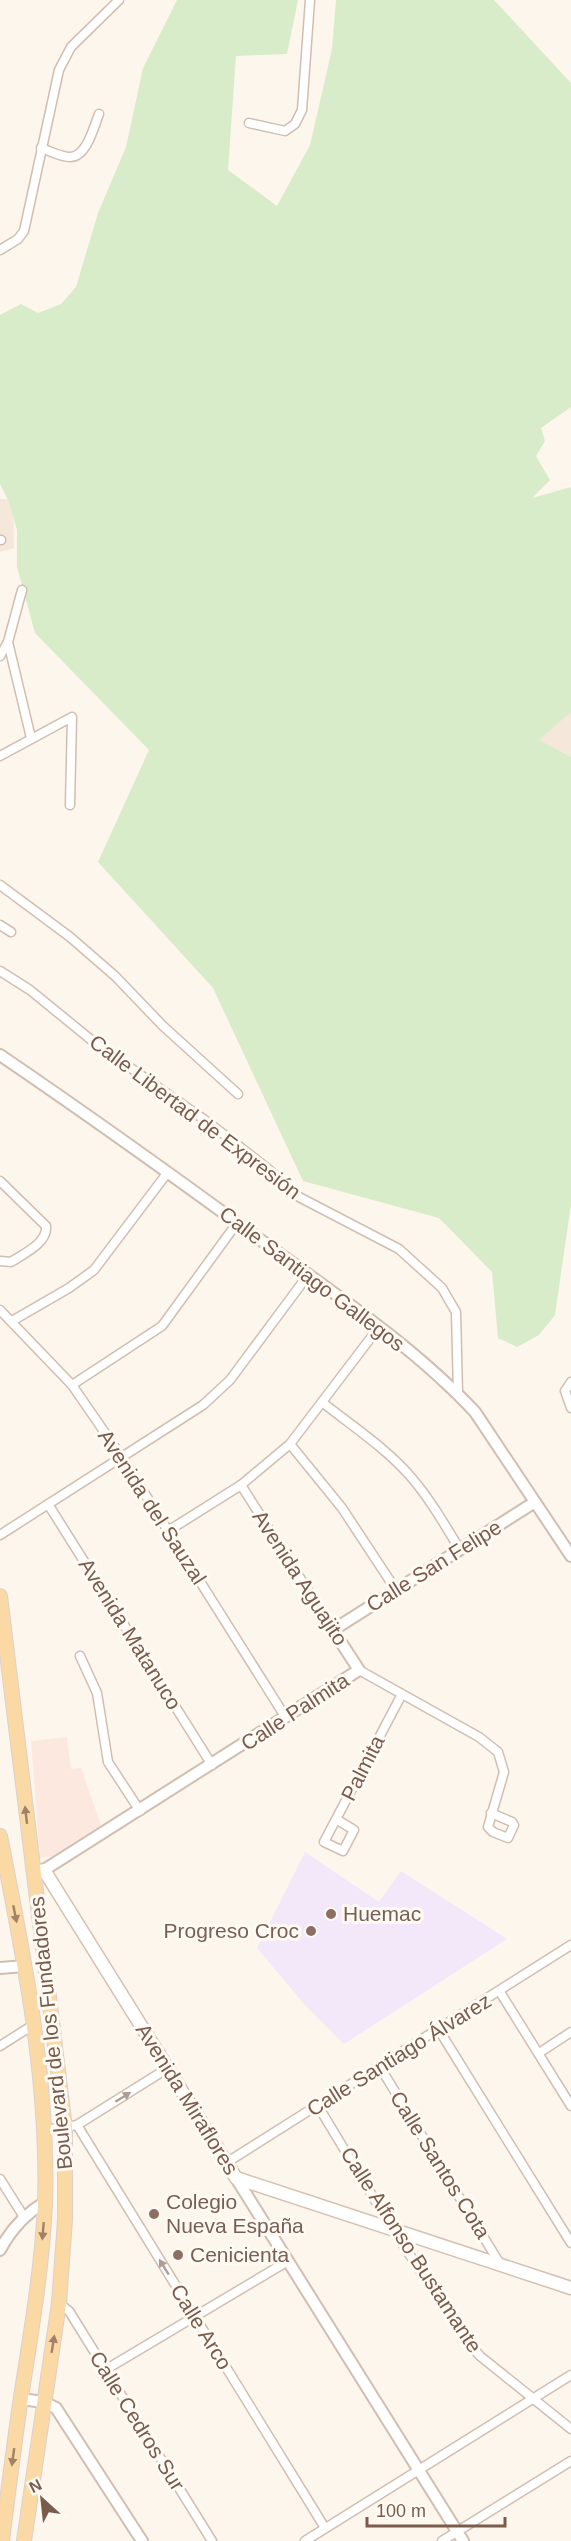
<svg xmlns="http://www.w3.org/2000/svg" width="571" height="2541" viewBox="0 0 571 2541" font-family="Arial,sans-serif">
	<rect width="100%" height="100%" fill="#fdf6ec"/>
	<g fill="#f5e8da">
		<path d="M 0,499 L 13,499 L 14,548 L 0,552 Z"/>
		<path d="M 571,700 L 571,765 L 535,744 Z"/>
	</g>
	<path fill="#fde8e0" d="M 67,1737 L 71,1769 L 81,1768 L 101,1825 L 52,1856 L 40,1858 L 31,1741 Z"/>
	<path fill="#f3e8fa" d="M 305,1852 L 379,1902 L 401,1871 L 507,1939 L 344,2044 L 305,2005 L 257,1948 Z"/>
	<path fill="#d8ecc9" d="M 177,0 L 298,0 L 287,54 L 236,56 L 228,170 L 277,206 L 310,145 L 332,49 L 336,0 L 494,0 L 571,83 L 571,407 L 541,428 L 545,441 L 536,456 L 550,480 L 532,498 L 571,487 L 571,712 L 539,740 L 571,757 L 571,1204 L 555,1315 L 539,1335 L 517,1347 L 498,1338 L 492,1272 L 439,1218 L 303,1181 L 213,988 L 98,862 L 149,750 L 35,633 L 17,567 L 17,530 L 9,502 L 0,484 L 0,315 L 21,304 L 38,313 L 61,304 L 76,287 L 98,213 L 126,147 L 143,68 Z"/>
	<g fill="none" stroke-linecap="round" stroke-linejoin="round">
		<g stroke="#d1beb0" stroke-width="11">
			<g id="minor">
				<path d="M 249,123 L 285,131 L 295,124 L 302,110 L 310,0"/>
				<path d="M 41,148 C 50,151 61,157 70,157 C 87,157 94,126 99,114"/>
				<path d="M 0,250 L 18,239 L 24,231 L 59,70 L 71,47 L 119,0"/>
				<path d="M 0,540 L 1,540"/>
				<path d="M 8,642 L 31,738"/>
				<path d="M 0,656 L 8,642 L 22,590"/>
				<path d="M 0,756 L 72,717 L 70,805"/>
				<path d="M 0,885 L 70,937 L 115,976 L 163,1026 L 238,1094"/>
				<path d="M 0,925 L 11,932"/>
				<path d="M 0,971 L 30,990 L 95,1043 L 209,1123 L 267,1168 L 299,1197 L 399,1249 L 442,1288 L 456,1312 L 458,1394"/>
				<path d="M 0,1181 L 46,1226 C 48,1243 23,1254 11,1262 L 0,1261"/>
				<path d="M 0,1310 L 72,1385 L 121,1456 L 286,1718"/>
				<path d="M 12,1321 L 69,1288 L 94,1270 L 168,1172"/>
				<path d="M 571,1382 L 565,1391 L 571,1408"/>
				<path d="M 72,1385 L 162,1326 L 237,1223"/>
				<path d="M 322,1402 C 352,1426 386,1448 411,1477 C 430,1499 445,1525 460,1550"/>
				<path d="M 290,1444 L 342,1508 L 396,1590"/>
				<path d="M 241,1485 L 333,1630"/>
				<path d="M 48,1504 L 212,1765"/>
				<path d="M 168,1531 L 241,1485 L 290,1444 L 379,1327"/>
				<path d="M 0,1535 L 203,1405 L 230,1380 L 308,1275"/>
				<path d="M 80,1656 L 97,1693 L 108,1762 L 140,1811"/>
				<path d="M 359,1670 L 479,1737 L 498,1752 L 504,1772 L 488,1827 L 493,1832 L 508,1838 L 514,1825 L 512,1822 L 491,1813"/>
				<path d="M 336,1819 L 354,1830 L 343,1851 L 324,1842 L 402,1694"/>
				<path d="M 500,1992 L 571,2106"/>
				<path d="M 439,2030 L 571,2243"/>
				<path d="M 0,2046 L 33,2025"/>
				<path d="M 539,2053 L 571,2032"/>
				<path d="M 380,2067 L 500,2264"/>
				<path d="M 318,2106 L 393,2230 L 471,2346 L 480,2356 L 571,2429"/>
				<path d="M 77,2125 L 325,2528"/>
				<path d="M 45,2130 L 77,2125 L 168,2068"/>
				<path d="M 226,2163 L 571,1945"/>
				<path d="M 0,2179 L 24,2217"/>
				<path d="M 59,2303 L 69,2311 L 212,2541"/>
				<path d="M 105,2370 L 288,2261"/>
				<path d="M 305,2541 L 571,2375"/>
				<path d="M 442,2541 L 571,2461"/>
			</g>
		</g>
		<g stroke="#d1beb0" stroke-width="14">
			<g id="tertiary">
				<path d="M 0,1055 C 94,1119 186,1185 277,1252 C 346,1302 417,1350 475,1412 L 571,1556"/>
				<path d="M 44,1870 L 359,1670 L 333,1630 L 535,1502"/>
				<path d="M 0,1968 L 25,1966"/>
				<path d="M 236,2178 L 463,2541"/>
				<path d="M 0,2250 C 11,2229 25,2214 45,2202"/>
				<path d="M 21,2399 L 44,2402 L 56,2408 L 142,2541"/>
			</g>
		</g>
		<g stroke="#d6c0b0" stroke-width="15">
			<path id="secondary" d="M 34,1873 L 44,1870 L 236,2178 L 571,2288"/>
		</g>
		<g stroke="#dad1cd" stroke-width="16">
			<g id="primary">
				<path d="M 0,1596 L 65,2128 L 65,2220 L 59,2303 L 24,2541"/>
				<path d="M 0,1836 C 24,1957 49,2081 45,2204 C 42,2269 31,2333 21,2397 C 14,2445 8,2493 2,2541"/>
			</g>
		</g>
		<use href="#minor" stroke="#fff" stroke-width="8"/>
		<use href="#tertiary" stroke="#fff" stroke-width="10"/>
		<use href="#secondary" stroke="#fff" stroke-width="12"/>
		<use href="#primary" stroke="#fbd9a5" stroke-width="14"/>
	</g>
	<defs><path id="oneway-solid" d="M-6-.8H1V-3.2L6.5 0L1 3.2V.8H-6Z" transform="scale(1.5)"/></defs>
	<g fill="#a18267">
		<use href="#oneway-solid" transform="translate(26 1815) rotate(-97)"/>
		<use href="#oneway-solid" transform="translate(15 1914) rotate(79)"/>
		<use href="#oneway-solid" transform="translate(43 2231) rotate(95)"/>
		<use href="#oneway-solid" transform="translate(53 2344) rotate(-81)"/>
		<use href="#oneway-solid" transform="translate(13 2457) rotate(98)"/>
	</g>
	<g fill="#af9d94">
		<use href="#oneway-solid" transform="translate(123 2097) rotate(-32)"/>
		<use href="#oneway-solid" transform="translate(164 2267) rotate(-122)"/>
	</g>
	<g fill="#8d6e63" stroke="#fffaf3" stroke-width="2">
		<circle cx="331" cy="1914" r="6"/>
		<circle cx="311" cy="1931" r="6"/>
		<circle cx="154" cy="2214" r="6"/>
		<circle cx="178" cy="2255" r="6"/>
	</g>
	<g text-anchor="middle" stroke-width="6" stroke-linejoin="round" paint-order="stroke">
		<g font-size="21" fill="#7a5c4d" stroke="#fffaf3">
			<text transform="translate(195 1117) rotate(37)" y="7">Calle Libertad de Expresión</text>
			<text transform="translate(312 1279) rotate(37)" y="7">Calle Santiago Gallegos</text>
			<text transform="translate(152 1507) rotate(57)" y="7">Avenida del Sauzal</text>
			<text transform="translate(434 1566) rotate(-32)" y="7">Calle San Felipe</text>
			<text transform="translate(300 1578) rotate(57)" y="7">Avenida Aguajito</text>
			<text transform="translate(130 1634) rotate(58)" y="7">Avenida Matanuco</text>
			<text transform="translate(295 1712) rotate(-33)" y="7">Calle Palmita</text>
			<text transform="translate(363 1768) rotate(-63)" y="7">Palmita</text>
			<text transform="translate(51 2033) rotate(-96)" y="7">Boulevard de los Fundadores</text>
			<text transform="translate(399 2055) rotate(-32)" y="7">Calle Santiago Álvarez</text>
			<text transform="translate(187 2099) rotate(58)" y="7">Avenida Miraflores</text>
			<text transform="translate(440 2165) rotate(58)" y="7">Calle Santos Cota</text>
			<text transform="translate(411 2250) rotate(57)" y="7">Calle Alfonso Bustamante</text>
			<text transform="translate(201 2327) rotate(58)" y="7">Calle Arco</text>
			<text transform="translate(137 2421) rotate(58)" y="7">Calle Cedros Sur</text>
		</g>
		<g font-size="21" fill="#785e54" stroke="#fffaf3" text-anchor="start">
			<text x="343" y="1921">Huemac</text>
			<text x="299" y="1938" text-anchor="end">Progreso Croc</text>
			<text x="166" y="2209">Colegio<tspan x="166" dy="24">Nueva España</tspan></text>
			<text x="190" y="2262">Cenicienta</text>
		</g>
	</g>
	<g transform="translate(42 2499) rotate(333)" stroke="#fffaf3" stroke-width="4.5" paint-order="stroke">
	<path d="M0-4.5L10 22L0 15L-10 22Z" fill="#7a5c4d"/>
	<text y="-9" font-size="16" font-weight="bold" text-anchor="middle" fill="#7a5c4d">N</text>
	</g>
	<path d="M367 2517v9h138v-9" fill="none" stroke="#7a5c4d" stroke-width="3"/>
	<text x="376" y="2517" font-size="18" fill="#7a5c4d" stroke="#fffaf3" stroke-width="4.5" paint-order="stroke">100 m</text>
</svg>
